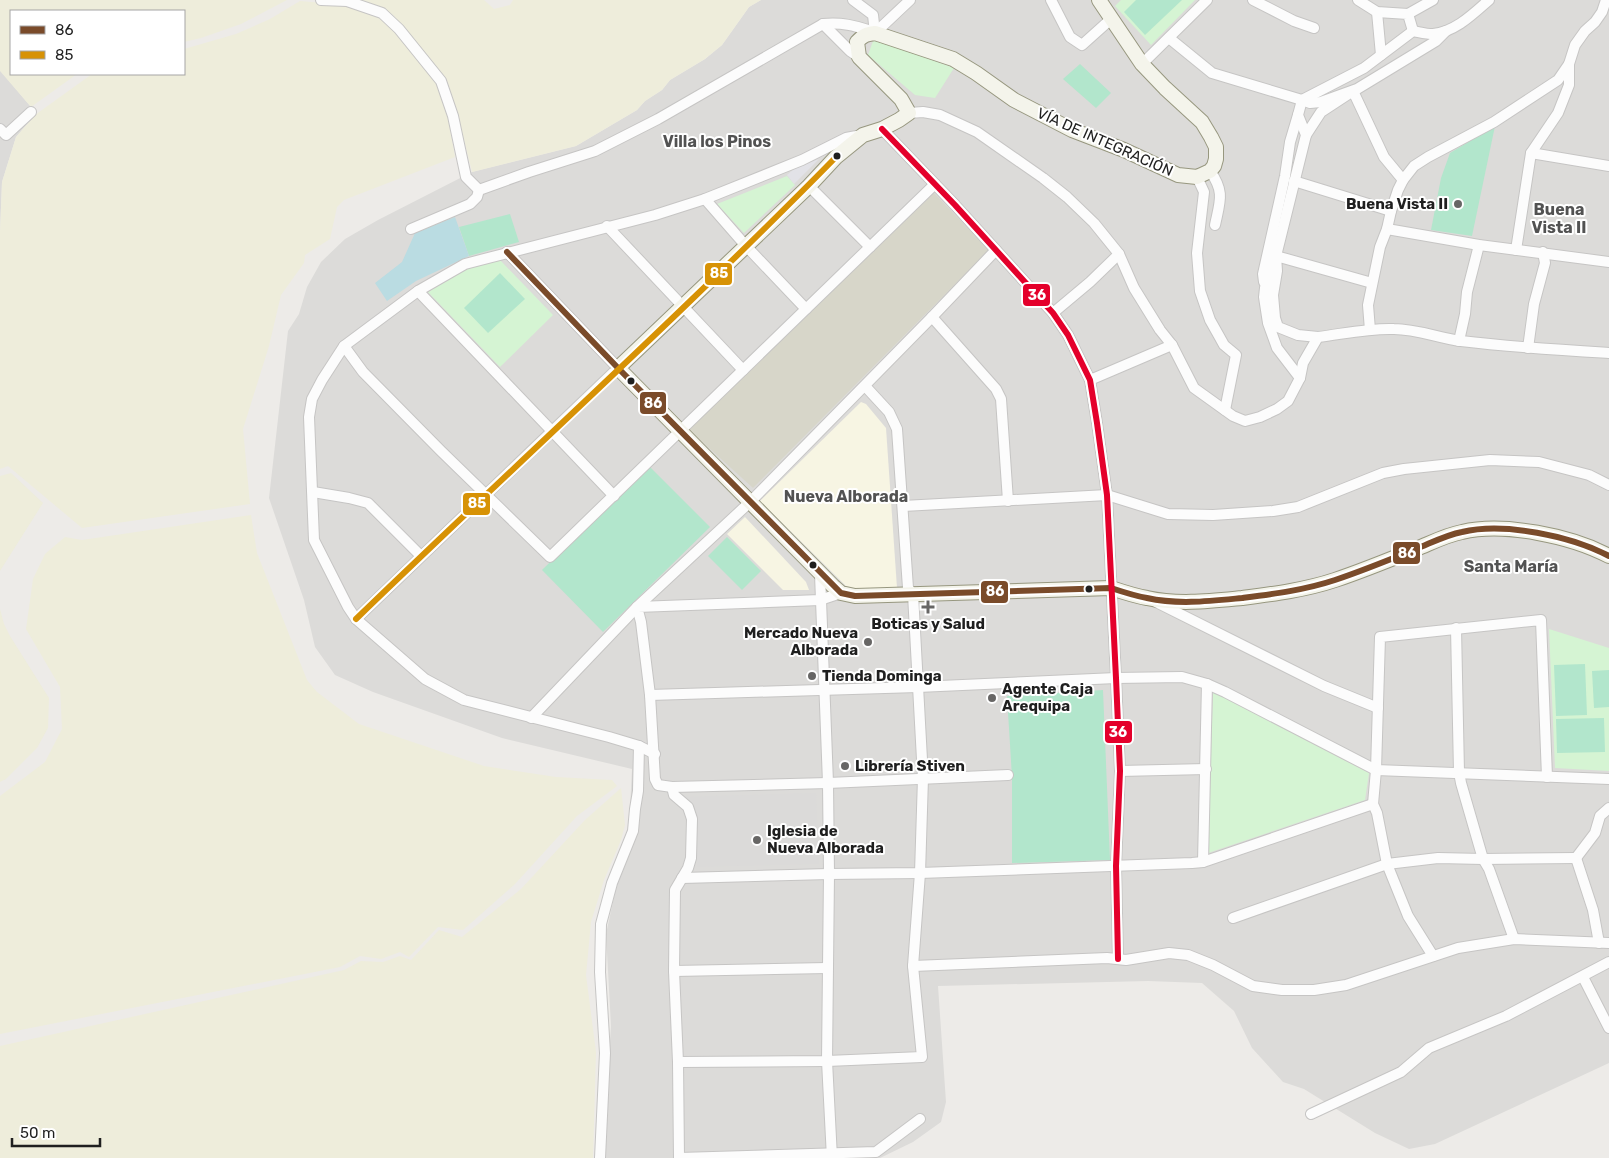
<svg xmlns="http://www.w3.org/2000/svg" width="1609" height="1158" viewBox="0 0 1609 1158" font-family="Rubik,sans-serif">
	<rect width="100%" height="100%" fill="#edebe8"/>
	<g fill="#dcdbd9">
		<path d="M 761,0 L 1609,0 L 1609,1063 L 1435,1144 L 1409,1149 L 1375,1133 L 1304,1089 L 1283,1082 L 1252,1048 L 1234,1011 L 1202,983 L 1148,981 L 938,986 L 946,1102 L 941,1122 L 913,1142 L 880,1158 L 602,1158 L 611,1026 L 606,934 L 629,828 L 632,769 L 502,738 L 373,692 L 335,675 L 315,647 L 304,600 L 269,498 L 288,331 L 299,314 L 307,287 L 321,262 L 345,239 L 378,220 L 472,172 L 576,146 L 637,110 L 645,101 L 662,90 L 670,80 L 705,59 L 722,45 L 749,7 Z"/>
		<path d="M 0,70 L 31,107 L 35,115 L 16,137 L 2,182 L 0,232 Z"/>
	</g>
	<g fill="#f7f5e3">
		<path d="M 861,402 L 866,404 L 886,428 L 897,588 L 848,588 L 760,501 Z"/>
		<path d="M 745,517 L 806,582 L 809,590 L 783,590 L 727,534 Z"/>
	</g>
	<path fill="#dbdad9" d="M 816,793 L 819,864 L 697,867 L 697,817 L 692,804 L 682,797 Z"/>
	<path fill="#d7d6c9" d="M 934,193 L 989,250 L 753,488 L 688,429 Z"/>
	<g fill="#eeeddb">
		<path d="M 0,0 L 287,0 L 241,24 L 201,38 L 184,42 L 184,11 L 11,11 L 11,74 L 77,74 L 31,107 L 0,71 Z"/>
		<path d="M 354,0 L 484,0 L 494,9 L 510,5 L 513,0 L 761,0 L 749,7 L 722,45 L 705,59 L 670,80 L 662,90 L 645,101 L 637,110 L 576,146 L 472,172 L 458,116 L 446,80 L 393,15 L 383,8 Z"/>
		<path d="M 300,1 L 346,5 L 381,16 L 395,30 L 436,83 L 448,116 L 455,157 L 344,200 L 337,207 L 330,239 L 305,255 L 304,263 L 281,295 L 269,346 L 243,429 L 250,504 L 82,528 L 8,466 L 0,469 L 0,232 L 2,182 L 16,137 L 35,115 L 92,74 L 184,74 L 184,49 L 236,34 L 270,19 Z"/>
		<path d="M 11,473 L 43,503 L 0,571 L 0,476 Z"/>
		<path d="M 251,515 L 257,553 L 307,680 L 317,692 L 359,724 L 484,766 L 556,777 L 612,780 L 617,786 L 577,816 L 515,884 L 463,930 L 438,927 L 409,957 L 400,952 L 381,959 L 360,956 L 340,967 L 0,1034 L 0,796 L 45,762 L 62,729 L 60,687 L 26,629 L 33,579 L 45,554 L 65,537 L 82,540 Z"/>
		<path d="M 0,609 L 4,624 L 10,636 L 49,698 L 48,728 L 37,748 L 6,779 L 0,782 Z"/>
		<path d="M 621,788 L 625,825 L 621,840 L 604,880 L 591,922 L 586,975 L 596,1052 L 593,1158 L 0,1158 L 0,1046 L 344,970 L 361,961 L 383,962 L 400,956 L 411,960 L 439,930 L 462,937 L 521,889 L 585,820 Z"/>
	</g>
	<g fill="#d5f4d3">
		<path d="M 1121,0 L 1195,0 L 1151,45 L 1115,6 Z"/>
		<path d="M 873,41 L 885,43 L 954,68 L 935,98 L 915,95 L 868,55 Z"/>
		<path d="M 787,176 L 795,185 L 744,233 L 717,204 Z"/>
		<path d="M 500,260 L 553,315 L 500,367 L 428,292 L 467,269 Z"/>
		<path d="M 1549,629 L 1609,648 L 1609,771 L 1555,768 Z"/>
		<path d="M 1213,692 L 1369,773 L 1365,800 L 1208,853 Z"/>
	</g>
	<g fill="#b2e6cc">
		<path d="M 1136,0 L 1182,0 L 1145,35 L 1124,12 Z"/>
		<path d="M 1080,64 L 1111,93 L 1096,108 L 1063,79 Z"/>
		<path d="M 1495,126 L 1472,236 L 1431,230 L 1441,178 L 1450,153 Z"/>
		<path d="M 510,214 L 519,242 L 469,256 L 459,227 Z"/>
		<path d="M 500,273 L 525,299 L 488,333 L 464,308 Z"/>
		<path d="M 649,466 L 710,527 L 603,632 L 542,570 Z"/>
		<path d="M 727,537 L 761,571 L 742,590 L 708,556 Z"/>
		<path d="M 1585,664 L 1587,715 L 1556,716 L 1554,665 Z"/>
		<path d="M 1609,670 L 1609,707 L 1594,708 L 1592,671 Z"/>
		<path d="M 1103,690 L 1110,860 L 1012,863 L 1012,777 L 1007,696 Z"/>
		<path d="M 1604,718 L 1605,752 L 1557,753 L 1556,719 Z"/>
	</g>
	<path fill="#e2e2e7" d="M 819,159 L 794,184 L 787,175 L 794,169 Z"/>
	<path fill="#badce2" d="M 455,217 L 469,256 L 416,281 L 387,301 L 375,283 L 402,262 L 415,233 Z"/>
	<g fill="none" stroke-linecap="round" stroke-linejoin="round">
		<g stroke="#c6c5c4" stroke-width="12">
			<g id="street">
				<path d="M 321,0 L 347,1 L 382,13 L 399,29 L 441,81 L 453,116 L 466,177 L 479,190"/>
				<path d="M 853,0 L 873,15 L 875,33"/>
				<path d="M 1051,0 L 1070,37 L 1082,45 L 1111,19"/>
				<path d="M 1253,0 L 1294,21 L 1314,28"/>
				<path d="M 1358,0 L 1377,12 L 1408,14 L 1413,31"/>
				<path d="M 1377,12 L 1381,55"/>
				<path d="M 1408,14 L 1433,0"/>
				<path d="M 823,24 L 850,51 L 859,57"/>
				<path d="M 875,33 L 910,0"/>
				<path d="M 1169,38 L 1212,73 L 1302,100 L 1310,103 L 1321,102 L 1357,89 L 1436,41 L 1446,31"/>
				<path d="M 1142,64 L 1207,0"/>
				<path d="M 909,113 L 923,112 L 940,115 L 977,132 L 1043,178 L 1067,197 L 1094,223 L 1119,254 L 1134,288 L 1160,330 L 1172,345 L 1194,388 L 1233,416 L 1245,421 L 1260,417 L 1277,409 L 1288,401 L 1300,378 L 1303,363 L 1318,337 C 1343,334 1368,328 1394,329 C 1417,329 1438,338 1461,341 C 1510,347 1560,350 1609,353"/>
				<path d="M 0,129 L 6,135 L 31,112"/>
				<path d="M 882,129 L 955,205 L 1053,313 L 1068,335 L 1090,380 L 1097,423 L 1107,495 L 1116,678 L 1120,771 L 1116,866 L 1118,959"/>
				<path d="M 1306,135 L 1321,112 L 1353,91 L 1384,157 L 1403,180"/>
				<path d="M 1531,153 L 1609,166"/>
				<path d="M 1210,171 C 1225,192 1220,201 1215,225"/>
				<path d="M 1197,177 L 1204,192 L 1197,253 L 1200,291 L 1210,320 L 1219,336 L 1224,345 L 1236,355 L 1225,410"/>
				<path d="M 1294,181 L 1391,211"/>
				<path d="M 809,186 L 870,247"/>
				<path d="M 705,199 L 746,246 L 806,309"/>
				<path d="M 607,226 L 743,370"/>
				<path d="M 411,229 L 470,204 L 477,197 L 479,190 L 529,172 L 595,151 L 658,119 L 823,24 C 843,22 855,26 875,32"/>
				<path d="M 1387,229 L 1479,245 L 1609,262"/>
				<path d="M 1516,250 L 1531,153 L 1558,113 L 1569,85 L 1569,64"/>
				<path d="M 1264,282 L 1263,274 L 1285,176 L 1290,142 L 1298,115"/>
				<path d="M 418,291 L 614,496"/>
				<path d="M 1053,313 L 1090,282 L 1119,254"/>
				<path d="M 932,317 L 996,389 L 1001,399 L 1008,501"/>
				<path d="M 1370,330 L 1368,305 L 1380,247 L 1387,229 L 1391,211 L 1398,190 L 1403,180 L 1414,166 L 1428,157 L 1494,122 L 1558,80 L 1569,64 L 1575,45 L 1585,31 L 1595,22 L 1602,12 L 1606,0"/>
				<path d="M 1318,337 L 1298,335 L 1278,327 L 1275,318 L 1273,295 L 1277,271 L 1276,256 L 1372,283"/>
				<path d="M 1459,341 L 1465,314 L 1467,292 L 1479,245"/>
				<path d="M 344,346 L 363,372 L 441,451 L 550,557 L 935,184"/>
				<path d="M 1528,348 L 1534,304 L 1545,263 L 1543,252"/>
				<path d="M 1300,378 L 1277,348 L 1268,323 L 1264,297 L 1265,288 L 1276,256 L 1306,135 L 1298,115 L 1302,100 L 1364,68 L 1413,31 C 1419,32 1426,34 1433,34 C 1455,32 1473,14 1489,0"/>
				<path d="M 1090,380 L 1172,345"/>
				<path d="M 313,492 L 349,498 L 368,503 L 421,556"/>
				<path d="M 903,506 L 1107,495 L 1168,514 L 1213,515 L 1273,511 L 1298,507 L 1383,473 L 1404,469 L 1490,460 L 1539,462 L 1589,475 L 1609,485"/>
				<path d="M 820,574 L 828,783 L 829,874 L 827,1061 L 832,1158"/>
				<path d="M 841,593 L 820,600 L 637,607 L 641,622 L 650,695 L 655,779 L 658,785 L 672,787 L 828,783 L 1008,775"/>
				<path d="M 1156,602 L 1324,686 L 1378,708"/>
				<path d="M 356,619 L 618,368 L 507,252"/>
				<path d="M 1456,628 L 1459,772 L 1461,783 L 1483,859 L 1489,869 L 1514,939"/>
				<path d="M 650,695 L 918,687 L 1116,678 L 1182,677 L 1207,684 L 1225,692 L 1376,770 L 1609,779"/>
				<path d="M 531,718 L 637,607 L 750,502 L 932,317 L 996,250"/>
				<path d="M 655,754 L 639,746 L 609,737 L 464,700 L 425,679 L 356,619 L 348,607 L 314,540 L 309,417 L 312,399 L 322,380 L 344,346 L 418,291 L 465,264 L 655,215 L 705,199 L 802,160 L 846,138 L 862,135"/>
				<path d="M 1120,771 L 1206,769"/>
				<path d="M 672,787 L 674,795 L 688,807 L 692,819 L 691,858 L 688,868 L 675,890 L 674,971 L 678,1062 L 679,1158"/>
				<path d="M 1576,858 L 1593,910 L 1599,943"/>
				<path d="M 1576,858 L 1595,833 L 1600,816 L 1609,808"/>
				<path d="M 1203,862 L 1207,684"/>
				<path d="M 682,878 L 829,874 L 920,873 L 1192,863 L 1203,862 L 1373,804"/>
				<path d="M 1233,918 L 1387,864 L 1438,858 L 1483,859 L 1576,858"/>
				<path d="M 1433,956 L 1408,916 L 1387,864 L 1377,813 L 1373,804 L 1376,770 L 1380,637 L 1541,620 L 1547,777"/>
				<path d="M 913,966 L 1107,958 L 1126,960 L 1169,953 L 1188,955 L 1213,965 L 1253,986 L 1282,990 L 1314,990 L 1346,985 L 1458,948 L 1514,939 L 1609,943"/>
				<path d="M 674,971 L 827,968"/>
				<path d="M 1583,977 L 1609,1028"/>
				<path d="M 678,1062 L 827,1061 L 922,1057 L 913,966 L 920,873 L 923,778 L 913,594 L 908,588 L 897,429 L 889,412 L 865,386"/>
				<path d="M 1311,1114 L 1401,1072 L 1429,1048 L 1506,1016 L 1609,962"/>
				<path d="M 600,1158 L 605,1053 L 600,972 L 601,924 L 612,883 L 633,831 L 635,809 L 638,791 L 639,746"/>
				<path d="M 679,1158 L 876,1152 L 920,1119"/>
			</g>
		</g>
		<g stroke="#97977f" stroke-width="16">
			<path id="secondary" d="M 1099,0 L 1142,64 L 1165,88 L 1202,122 L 1211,137 L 1216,147 L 1216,159 L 1214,166 L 1210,171 L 1197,177 L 1178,175 L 1124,150 L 1072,130 L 1014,100 L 976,73 L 953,59 L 875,33 C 867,34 863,35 857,42 L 859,57 L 901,99 L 909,113 L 899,120 L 882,129 L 863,135 L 836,157 L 809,186 L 618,368 L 833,586 L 841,593 L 855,596 L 1111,588 C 1123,592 1135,596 1147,598 C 1178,605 1211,601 1242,598 C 1273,594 1305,590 1335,580 C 1362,571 1389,560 1416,549 C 1431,543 1446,535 1462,532 C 1504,522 1571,536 1609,556"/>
		</g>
		<use href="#street" stroke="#fcfcfc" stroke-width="10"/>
		<use href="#secondary" stroke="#f4f4eb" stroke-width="14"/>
		<g stroke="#fff" stroke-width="10">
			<path id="bus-1" d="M 507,252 L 618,368 L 841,593 L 855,596 L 1111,588 C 1123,592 1135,596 1147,598 C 1178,605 1211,601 1242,598 C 1273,594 1305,590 1335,580 C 1362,571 1389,560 1416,549 C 1431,543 1446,535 1462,532 C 1504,522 1571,536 1609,556"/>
		</g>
		<g stroke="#fff" stroke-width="10">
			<path id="bus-2" d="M 356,619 C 516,464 681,315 837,156"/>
		</g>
		<g stroke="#fff" stroke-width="10">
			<path id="bus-3" d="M 882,129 L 955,205 L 1053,313 L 1068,335 L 1090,380 L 1097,423 L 1107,495 L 1116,678 L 1120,771 L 1116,866 L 1118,959"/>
		</g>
		<use href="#bus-1" stroke="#7a4b2a" stroke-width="6"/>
		<use href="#bus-2" stroke="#d79205" stroke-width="6"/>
		<use href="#bus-3" stroke="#e4002b" stroke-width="6"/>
	</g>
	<g fill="#1f1f1f" stroke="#fff" stroke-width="2">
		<circle cx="837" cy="156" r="4.5"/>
		<circle cx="631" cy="381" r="4.5"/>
		<circle cx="813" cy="565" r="4.5"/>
		<circle cx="1089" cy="589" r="4.5"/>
	</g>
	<g fill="#676665" stroke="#fff" stroke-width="2">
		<circle cx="1458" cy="204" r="5"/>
		<path d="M925.5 599.5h5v5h5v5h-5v5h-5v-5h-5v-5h5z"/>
		<circle cx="868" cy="642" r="5"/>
		<circle cx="812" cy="676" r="5"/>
		<circle cx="992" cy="698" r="5"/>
		<circle cx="845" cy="766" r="5"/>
		<circle cx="757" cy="840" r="5"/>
	</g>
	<g text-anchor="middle" stroke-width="4" stroke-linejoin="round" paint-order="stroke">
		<g font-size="15" fill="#1f1f1f" stroke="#fff">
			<text transform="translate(1105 142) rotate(24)" y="5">VÍA DE INTEGRACIÓN</text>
		</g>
		<g font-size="15" font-weight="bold" fill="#1f1f1f" stroke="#fff" text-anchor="start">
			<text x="1448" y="209" text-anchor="end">Buena Vista II</text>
			<text x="928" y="629" text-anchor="middle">Boticas y Salud</text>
			<text x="858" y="638" text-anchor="end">Mercado Nueva<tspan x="858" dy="17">Alborada</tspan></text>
			<text x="822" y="681">Tienda Dominga</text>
			<text x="1002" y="694">Agente Caja<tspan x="1002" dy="17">Arequipa</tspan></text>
			<text x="855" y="771">Librería Stiven</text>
			<text x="767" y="836">Iglesia de<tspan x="767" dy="17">Nueva Alborada</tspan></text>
		</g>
		<g font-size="16" font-weight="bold" fill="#525252" stroke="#fff">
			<text x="717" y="147">Villa los Pinos</text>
			<text x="1559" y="215">Buena<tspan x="1559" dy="18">Vista II</tspan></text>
			<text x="846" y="502">Nueva Alborada</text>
			<text x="1511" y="572">Santa María</text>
		</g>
	</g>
	<g stroke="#fff" stroke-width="2">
		<rect x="704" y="262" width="29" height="24" rx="5" fill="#d79205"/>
		<rect x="1022" y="283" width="29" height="24" rx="5" fill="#e4002b"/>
		<rect x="639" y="391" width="28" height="24" rx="5" fill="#7a4b2a"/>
		<rect x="462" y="492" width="29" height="24" rx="5" fill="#d79205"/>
		<rect x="1392" y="541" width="29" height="24" rx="5" fill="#7a4b2a"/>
		<rect x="980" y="580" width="29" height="24" rx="5" fill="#7a4b2a"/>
		<rect x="1104" y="720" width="29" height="24" rx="5" fill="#e4002b"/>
	</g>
	<g font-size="14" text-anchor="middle" font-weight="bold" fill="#fff">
		<text x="719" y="278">85</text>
		<text x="1037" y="300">36</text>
		<text x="653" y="408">86</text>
		<text x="477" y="508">85</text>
		<text x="1407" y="558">86</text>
		<text x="995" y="596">86</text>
		<text x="1118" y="737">36</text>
	</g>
	<rect x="10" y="10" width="175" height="65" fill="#ffffff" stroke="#a5a5a5"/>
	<rect x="20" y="26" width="25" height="8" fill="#7a4b2a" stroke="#a5a5a5"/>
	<text x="55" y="35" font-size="15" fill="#1f1f1f">86</text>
	<rect x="20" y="51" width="25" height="8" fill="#d79205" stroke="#a5a5a5"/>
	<text x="55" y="60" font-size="15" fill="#1f1f1f">85</text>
	<path d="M12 1138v8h88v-8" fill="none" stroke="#1f1f1f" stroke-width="2.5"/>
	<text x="20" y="1138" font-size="15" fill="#1f1f1f" stroke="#ffffff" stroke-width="4" paint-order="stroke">50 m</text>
</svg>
